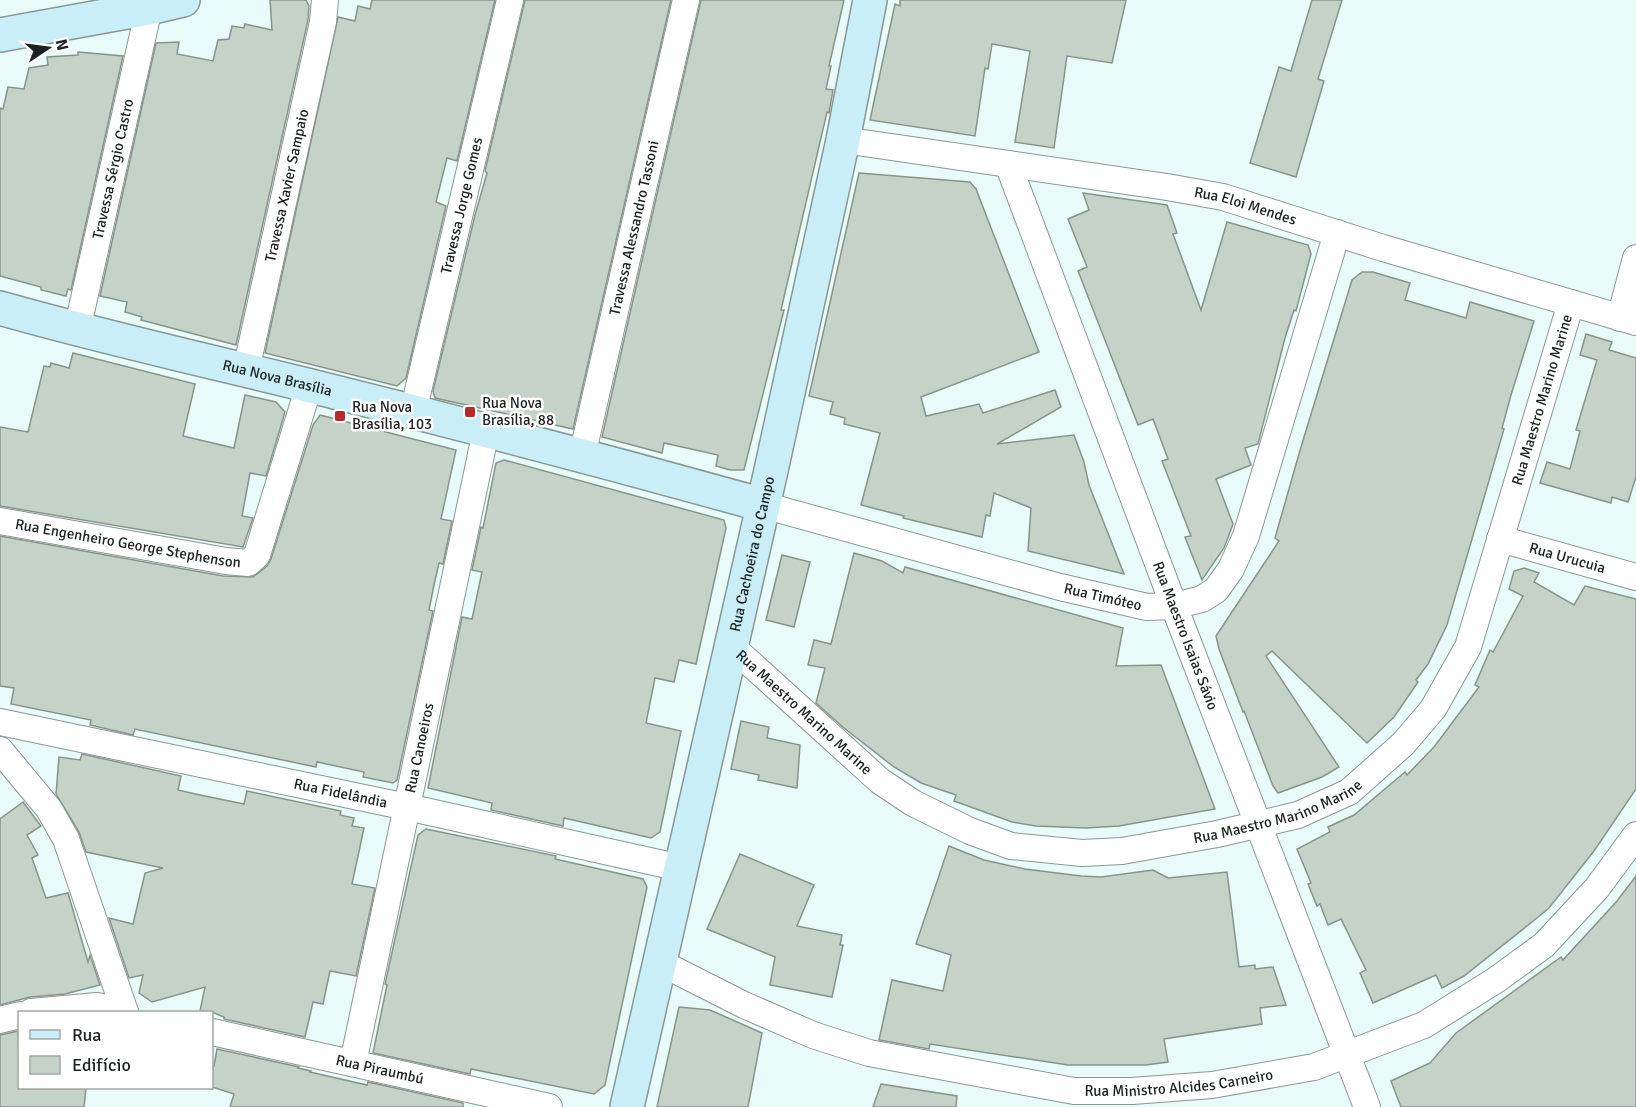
<svg xmlns="http://www.w3.org/2000/svg" width="1636" height="1107" viewBox="0 0 1636 1107" font-family="Signika,sans-serif">
	<rect width="100%" height="100%" fill="#e9fbf8"/>
	<g fill="#c5d2c8" stroke="#88948a" stroke-width="1.5">
		<path d="M 270,0 L 306,0 L 309,6 L 308,20 L 236,345 L 141,320 L 142,317 L 125,312 L 127,302 L 100,296 L 156,43 L 179,42 L 177,54 L 213,61 L 218,40 L 229,39 L 232,26 L 244,28 L 245,24 L 272,30 Z"/>
		<path d="M 372,0 L 495,0 L 457,161 L 447,158 L 436,202 L 446,206 L 406,378 L 397,386 L 265,353 L 338,17 L 355,21 L 358,6 L 370,9 Z"/>
		<path d="M 525,0 L 671,0 L 573,429 L 435,398 L 433,391 L 475,215 L 487,173 L 485,171 Z"/>
		<path d="M 701,0 L 844,0 L 829,66 L 831,66 L 826,89 L 833,90 L 829,113 L 827,112 L 781,310 L 784,310 L 744,470 L 730,470 L 716,466 L 718,455 L 664,443 L 662,453 L 602,437 Z"/>
		<path d="M 900,0 L 1126,0 L 1112,63 L 1067,56 L 1054,148 L 1015,142 L 1030,51 L 992,44 L 988,69 L 985,68 L 975,136 L 870,120 L 895,4 L 900,6 Z"/>
		<path d="M 1312,0 L 1342,0 L 1318,79 L 1324,81 L 1296,177 L 1250,163 L 1279,67 L 1291,71 Z"/>
		<path d="M 78,52 L 123,56 L 71,290 L 68,289 L 66,296 L 41,290 L 41,287 L 0,276 L 0,108 L 3,109 L 8,87 L 24,89 L 29,68 L 48,65 L 47,57 L 78,55 Z"/>
		<path d="M 859,173 L 970,182 L 976,189 L 1039,352 L 921,397 L 926,416 L 979,404 L 983,413 L 1055,390 L 1061,407 L 997,444 L 1074,435 L 1084,462 L 1089,485 L 1124,574 L 1028,551 L 1031,508 L 994,493 L 990,516 L 986,515 L 982,537 L 903,518 L 904,516 L 861,505 L 880,433 L 844,424 L 845,418 L 830,414 L 833,402 L 809,396 Z"/>
		<path d="M 1083,193 L 1167,205 L 1177,233 L 1173,234 L 1201,310 L 1227,222 L 1308,245 L 1311,254 L 1296,311 L 1294,310 L 1285,338 L 1258,444 L 1245,448 L 1251,465 L 1216,479 L 1233,524 L 1224,548 L 1202,580 L 1185,537 L 1191,536 L 1162,461 L 1168,459 L 1153,419 L 1138,425 L 1078,271 L 1087,267 L 1068,219 L 1089,210 Z"/>
		<path d="M 1362,272 L 1373,272 L 1410,283 L 1405,300 L 1466,318 L 1470,302 L 1534,321 L 1511,395 L 1502,428 L 1504,429 L 1447,625 L 1428,664 L 1416,680 L 1418,682 L 1394,717 L 1367,743 L 1272,651 L 1266,656 L 1339,767 L 1322,777 L 1278,793 L 1273,786 L 1244,711 L 1243,712 L 1219,649 L 1216,636 L 1279,541 L 1275,538 L 1301,447 L 1352,280 Z"/>
		<path d="M 1586,334 L 1612,342 L 1609,350 L 1636,358 L 1636,477 L 1628,502 L 1612,497 L 1611,503 L 1540,483 L 1547,462 L 1570,469 L 1580,431 L 1576,430 L 1597,360 L 1580,355 Z"/>
		<path d="M 73,353 L 195,384 L 183,436 L 234,448 L 245,395 L 276,402 L 285,412 L 266,476 L 250,473 L 242,516 L 253,518 L 243,547 L 0,506 L 0,427 L 28,432 L 44,366 L 50,367 L 51,363 L 69,368 Z"/>
		<path d="M 320,415 L 456,450 L 441,519 L 452,521 L 443,564 L 439,563 L 434,585 L 429,610 L 433,611 L 397,780 L 393,783 L 363,777 L 364,772 L 317,762 L 316,767 L 135,729 L 133,735 L 90,725 L 91,720 L 11,704 L 14,688 L 0,686 L 0,536 L 223,576 L 253,577 L 267,566 L 271,559 L 313,425 Z"/>
		<path d="M 504,460 L 724,520 L 726,528 L 696,664 L 679,660 L 674,682 L 655,678 L 646,723 L 681,731 L 660,832 L 651,838 L 564,818 L 563,826 L 491,810 L 492,803 L 428,788 L 462,617 L 472,619 L 482,572 L 472,570 L 481,527 L 483,528 L 496,463 Z"/>
		<path d="M 854,553 L 882,561 L 903,573 L 905,567 L 1123,628 L 1116,666 L 1161,665 L 1215,809 L 1119,826 L 1086,828 L 1036,826 L 1012,822 L 954,801 L 956,795 L 921,783 L 894,767 L 844,728 L 816,703 L 825,668 L 808,665 L 814,640 L 831,644 Z"/>
		<path d="M 782,555 L 810,562 L 794,627 L 766,620 Z"/>
		<path d="M 1524,568 L 1539,573 L 1534,582 L 1574,605 L 1585,586 L 1636,599 L 1636,789 L 1594,851 L 1549,908 L 1537,918 L 1464,976 L 1442,988 L 1436,975 L 1373,1003 L 1360,973 L 1366,970 L 1341,919 L 1328,925 L 1320,904 L 1317,906 L 1308,884 L 1311,883 L 1297,849 L 1330,832 L 1328,827 L 1354,815 L 1405,772 L 1407,775 L 1434,747 L 1479,687 L 1475,685 L 1490,650 L 1493,652 L 1523,596 L 1509,589 L 1514,571 Z"/>
		<path d="M 741,721 L 769,727 L 767,738 L 800,745 L 797,788 L 758,780 L 759,775 L 731,769 Z"/>
		<path d="M 82,754 L 181,776 L 178,790 L 200,795 L 244,804 L 247,791 L 341,811 L 340,815 L 354,818 L 352,826 L 364,828 L 352,884 L 375,888 L 356,976 L 330,971 L 323,1004 L 313,1002 L 305,1037 L 224,1019 L 224,1017 L 212,1012 L 200,1011 L 205,987 L 152,1002 L 139,993 L 143,975 L 129,978 L 109,918 L 133,924 L 145,873 L 163,868 L 86,852 L 79,832 L 56,794 L 59,757 L 80,760 Z"/>
		<path d="M 23,802 L 41,826 L 27,835 L 38,855 L 32,858 L 46,898 L 68,893 L 88,962 L 90,955 L 100,985 L 65,994 L 30,997 L 0,1005 L 0,819 Z"/>
		<path d="M 426,829 L 556,856 L 555,859 L 643,879 L 647,887 L 605,1085 L 594,1094 L 471,1069 L 470,1074 L 373,1053 L 387,985 L 385,984 L 418,835 Z"/>
		<path d="M 949,846 L 984,860 L 1025,869 L 1081,876 L 1101,877 L 1153,870 L 1168,878 L 1227,872 L 1239,967 L 1255,965 L 1255,969 L 1273,967 L 1286,1005 L 1260,1008 L 1262,1024 L 1164,1039 L 1168,1062 L 1146,1065 L 1068,1065 L 930,1044 L 929,1049 L 879,1040 L 892,980 L 943,991 L 951,955 L 916,944 Z"/>
		<path d="M 740,854 L 814,885 L 797,926 L 842,935 L 840,945 L 843,945 L 832,997 L 770,985 L 775,957 L 707,929 Z"/>
		<path d="M 1636,876 L 1636,1107 L 1401,1107 L 1391,1081 L 1430,1063 L 1456,1033 L 1561,957 L 1563,960 L 1617,901 Z"/>
		<path d="M 679,1007 L 710,1010 L 762,1033 L 748,1107 L 657,1107 Z"/>
		<path d="M 18,1031 L 20,1088 L 86,1088 L 84,1107 L 0,1107 L 0,1035 Z"/>
		<path d="M 217,1049 L 299,1067 L 298,1068 L 311,1071 L 310,1072 L 367,1085 L 368,1082 L 463,1103 L 463,1107 L 230,1107 L 234,1094 L 212,1087 L 212,1066 L 214,1066 Z"/>
		<path d="M 881,1084 L 957,1096 L 956,1107 L 873,1107 Z"/>
	</g>
	<g fill="none" stroke-linecap="round" stroke-linejoin="round">
		<g stroke="#889896" stroke-width="28">
			<g id="street">
				<path id="s1" d="M 843,140 L 1167,187 L 1223,197 L 1383,248 L 1636,322"/>
				<path id="s2" d="M 1008,164 L 1174,606 L 1367,1107"/>
				<path d="M 1620,318 L 1636,258"/>
				<path id="s3" d="M 77,330 L 149,8"/>
				<path id="s4" d="M 246,370 L 323,22 L 325,0"/>
				<path id="s5" d="M 413,412 L 510,0"/>
				<path id="s6" d="M 582,456 L 686,0"/>
				<path id="s7" d="M 763,505 L 1060,587 L 1147,607 L 1174,606 L 1202,599 L 1216,590 L 1231,569 L 1246,536 L 1337,233"/>
				<path id="s8" d="M 0,521 L 226,561 L 248,563 L 257,555 L 309,386"/>
				<path id="s9" d="M 1500,539 L 1636,577"/>
				<path id="s10" d="M 730,645 L 880,781 L 913,803 L 970,831 L 1011,846 L 1082,853 L 1122,851 L 1217,834 L 1298,815 L 1349,792 L 1403,744 L 1433,709 L 1468,647 L 1571,303"/>
				<path id="s11" d="M 0,722 L 407,807 L 681,868"/>
				<path d="M 0,750 L 49,809 L 66,839 L 125,1012"/>
				<path id="s12" d="M 659,962 L 744,1005 L 813,1035 L 869,1053 L 1074,1091 L 1132,1091 L 1212,1085 L 1314,1067 L 1424,1025 L 1496,980 L 1544,945 L 1597,888 L 1636,835"/>
				<path d="M 31,1012 L 97,1006 L 125,1012"/>
				<path d="M 0,1020 L 20,1015"/>
				<path id="s13" d="M 212,1032 L 549,1107"/>
				<path id="s14" d="M 353,1063 L 486,431"/>
			</g>
		</g>
		<g stroke="#889896" stroke-width="36">
			<g id="secondary">
				<path d="M 0,35 L 149,8 L 183,0"/>
				<path id="s15" d="M 0,308 C 102,337 205,360 307,385 C 460,423 612,463 763,505"/>
				<path id="s16" d="M 627,1107 L 770,475 L 843,140 L 870,0"/>
			</g>
		</g>
		<use href="#street" stroke="#fff" stroke-width="26"/>
		<use href="#secondary" stroke="#caeef7" stroke-width="33"/>
	</g>
	<g fill="#b8292a" stroke="#fff" stroke-width="2">
		<rect x="464" y="406" width="12" height="12" rx="3"/>
		<rect x="334" y="410" width="12" height="12" rx="3"/>
	</g>
	<g text-anchor="middle" stroke-width="5" stroke-linejoin="round" paint-order="stroke">
		<g font-size="15" fill="#1c2221" stroke="#fff">
			<text dy="5" stroke="none"><textPath href="#s3" startOffset="165">Travessa Sérgio Castro</textPath></text>
			<text dy="5" stroke="none"><textPath href="#s4" startOffset="189">Travessa Xavier Sampaio</textPath></text>
			<text dy="5" stroke="none"><textPath href="#s5" startOffset="212">Travessa Jorge Gomes</textPath></text>
			<text dy="5" stroke="none"><textPath href="#s1" startOffset="408">Rua Eloi Mendes</textPath></text>
			<text dy="5" stroke="none"><textPath href="#s6" startOffset="234">Travessa Alessandro Tassoni</textPath></text>
			<text dy="5" stroke="none"><textPath href="#s15" startOffset="286">Rua Nova Brasília</textPath></text>
			<text dy="5" stroke="none"><textPath href="#s10" startOffset="1144">Rua Maestro Marino Marine</textPath></text>
			<text dy="5" stroke="none"><textPath href="#s8" startOffset="130">Rua Engenheiro George Stephenson</textPath></text>
			<text dy="5" stroke="none"><textPath href="#s16" startOffset="567">Rua Cachoeira do Campo</textPath></text>
			<text dy="5" stroke="none"><textPath href="#s9" startOffset="70">Rua Urucuia</textPath></text>
			<text dy="5" stroke="none"><textPath href="#s7" startOffset="352">Rua Timóteo</textPath></text>
			<text dy="5" stroke="none"><textPath href="#s2" startOffset="504">Rua Maestro Isaias Sávio</textPath></text>
			<text dy="5" stroke="none"><textPath href="#s10" startOffset="100">Rua Maestro Marino Marine</textPath></text>
			<text dy="5" stroke="none"><textPath href="#s14" startOffset="322">Rua Canoeiros</textPath></text>
			<text dy="5" stroke="none"><textPath href="#s11" startOffset="348">Rua Fidelândia</textPath></text>
			<text dy="5" stroke="none"><textPath href="#s10" startOffset="622">Rua Maestro Marino Marine</textPath></text>
			<text dy="5" stroke="none"><textPath href="#s13" startOffset="172">Rua Piraumbú</textPath></text>
			<text dy="5" stroke="none"><textPath href="#s12" startOffset="543">Rua Ministro Alcides Carneiro</textPath></text>
		</g>
		<g font-size="15" fill="#1c2221" stroke="#fff" text-anchor="start">
			<text x="482" y="408">Rua Nova<tspan x="482" dy="17">Brasília, 88</tspan></text>
			<text x="352" y="412">Rua Nova<tspan x="352" dy="17">Brasília, 103</tspan></text>
		</g>
	</g>
	<rect x="18" y="1011" width="195" height="78" fill="#ffffff" stroke="#a4a7a6" stroke-width="1.5"/>
	<rect x="30" y="1030" width="30" height="9" fill="#caeef7" stroke="#a4a7a6" stroke-width="1.5"/>
	<text x="72" y="1041" font-size="18" fill="#1c2221">Rua</text>
	<rect x="30" y="1056" width="30" height="18" fill="#c5d2c8" stroke="#a4a7a6" stroke-width="1.5"/>
	<text x="72" y="1071" font-size="18" fill="#1c2221">Edifício</text>
	<g transform="translate(48 48) rotate(77)" stroke="#ffffff" stroke-width="4.5" paint-order="stroke">
	<path d="M0-4.5L10 22L0 15L-10 22Z" fill="#1c2221"/>
	<text y="-9" font-size="16" font-weight="bold" text-anchor="middle" fill="#1c2221">N</text>
	</g>
</svg>
